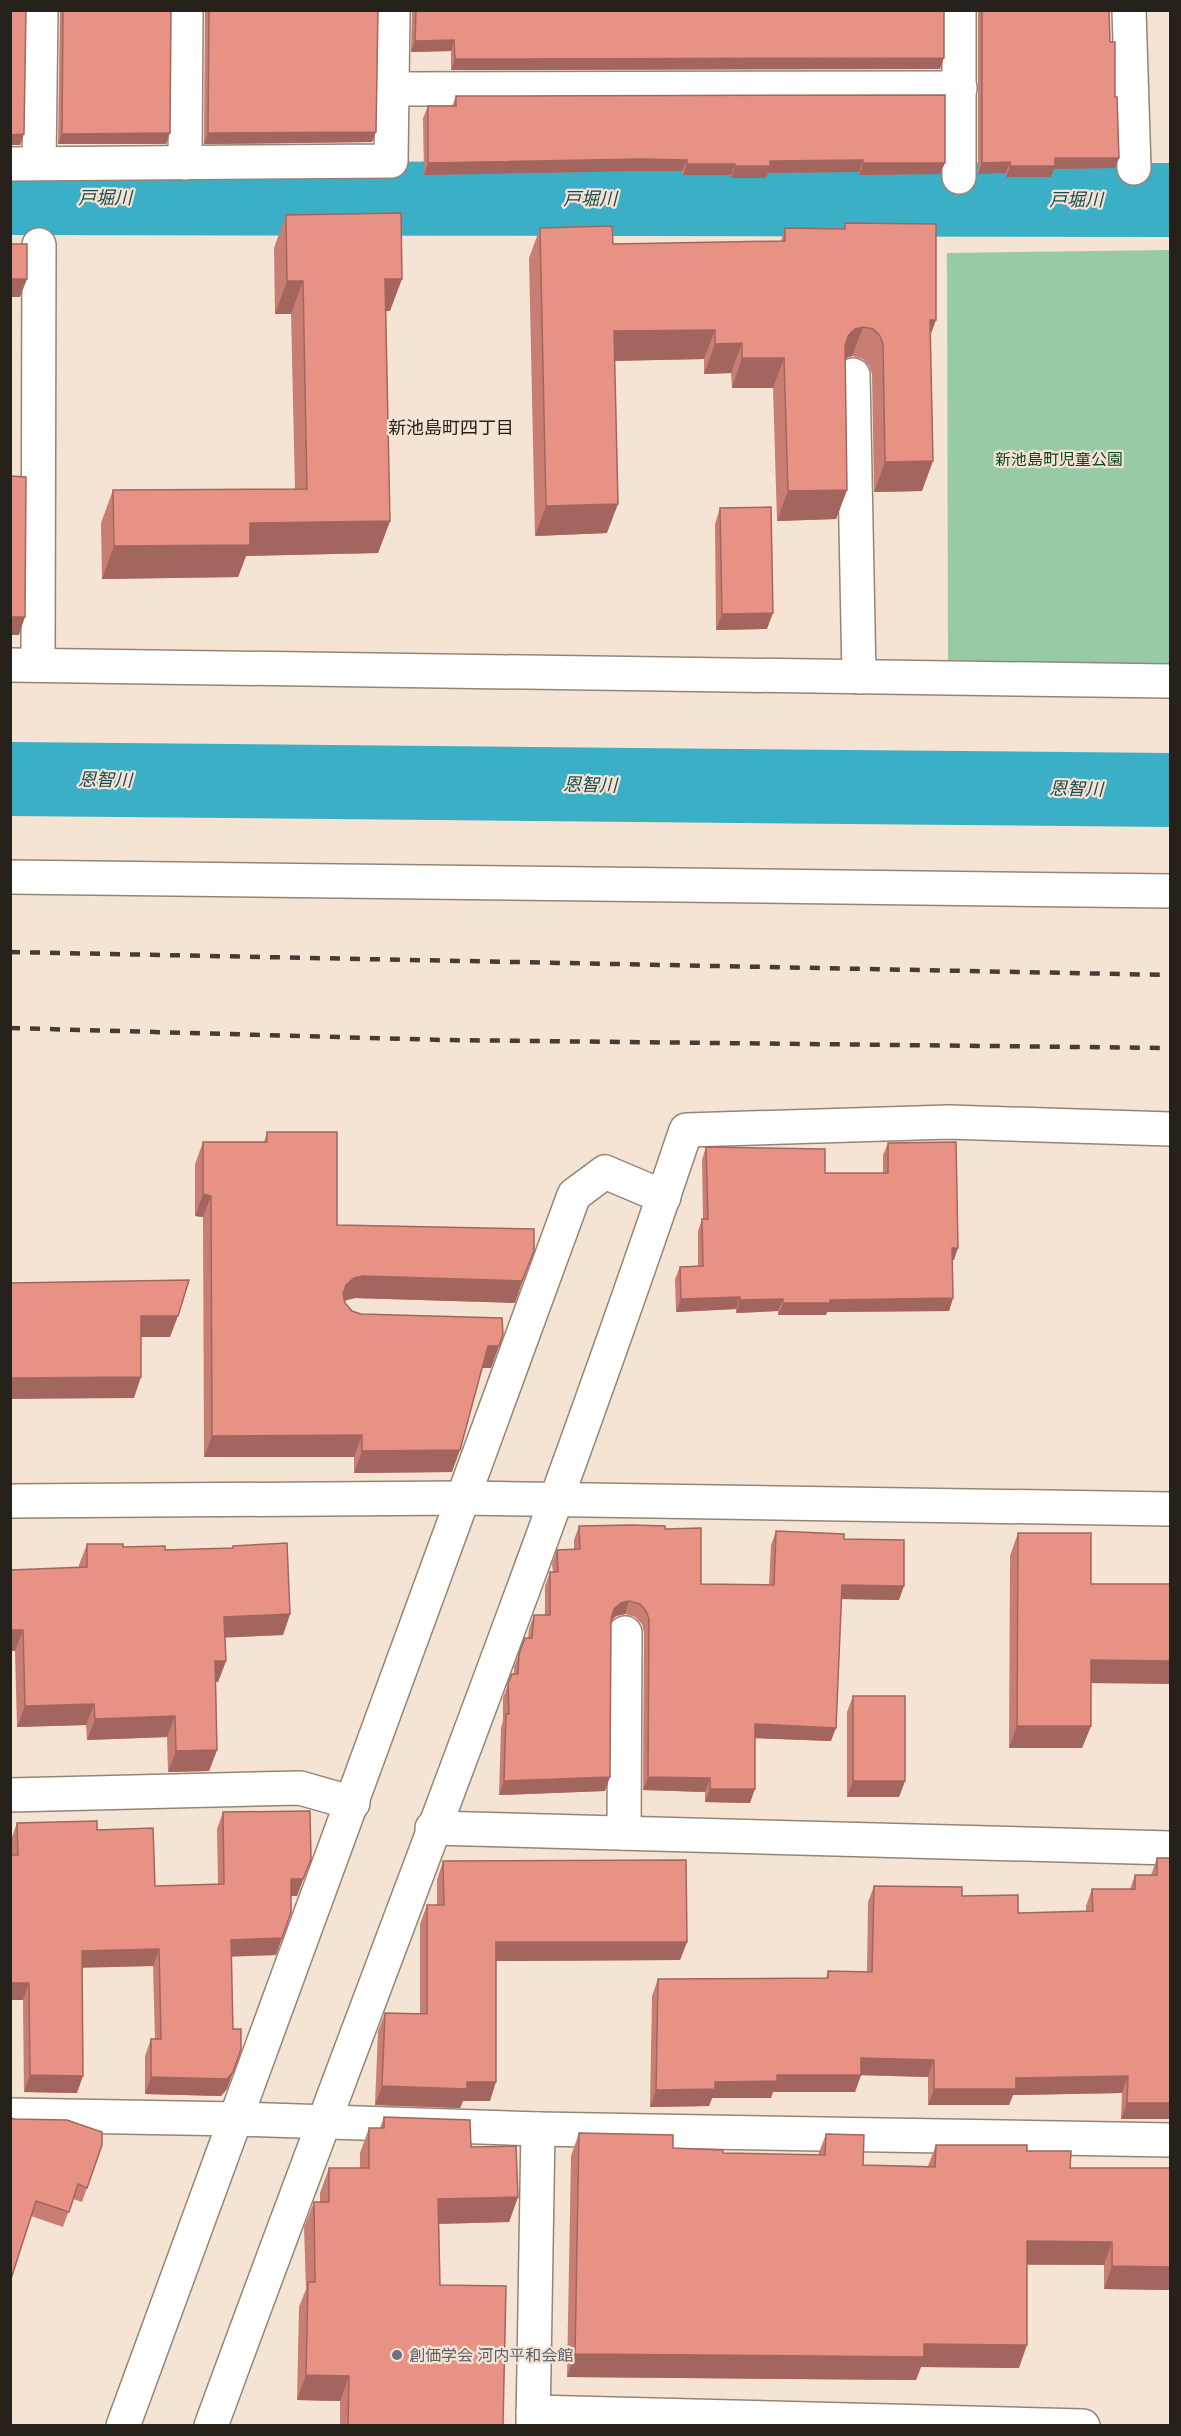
<svg xmlns="http://www.w3.org/2000/svg" width="1181" height="2436" viewBox="0 0 1181 2436" font-family="'Fira Sans','Noto Sans JP',sans-serif">
	<rect width="100%" height="100%" fill="#f5e4d3"/>
	<path fill="#97cba6" d="M 1170,250 L 1170,671 L 948,665 L 947,253 Z"/>
	<g fill="none" stroke-linecap="round" stroke-linejoin="round">
		<g stroke="#3aafc5" stroke-width="74">
			<path d="M 10,198 L 1170,200"/>
			<path d="M 10,779 L 1170,790"/>
		</g>
		<g stroke="#958576" stroke-width="36">
			<g id="minor">
				<path d="M 1129,10 L 1134,168"/>
				<path d="M 392,89 L 960,88"/>
				<path d="M 39,163 L 41,10"/>
				<path d="M 185,163 L 186,10"/>
				<path d="M 10,164 L 391,161 L 393,10"/>
				<path d="M 959,177 L 959,10"/>
				<path d="M 853,375 L 859,677"/>
				<path d="M 10,665 L 1170,681"/>
				<path d="M 38,665 L 39,245"/>
				<path d="M 10,877 L 1170,891"/>
				<path d="M 10,1501 L 464,1498 L 1170,1509"/>
				<path d="M 10,1795 L 300,1788 L 353,1803"/>
				<path d="M 432,1828 L 1170,1848"/>
				<path d="M 624,1833 L 625,1633"/>
				<path d="M 10,2115 L 237,2119 L 538,2129 L 1170,2140"/>
				<path d="M 533,2412 L 1083,2426"/>
				<path d="M 123,2426 L 574,1195 L 605,1172 L 664,1197"/>
				<path d="M 211,2426 C 369,1994 539,1566 686,1130 L 949,1122 L 1170,1129"/>
				<path d="M 533,2426 L 538,2129"/>
			</g>
		</g>
		<use href="#minor" stroke="#fff" stroke-width="33"/>
		<g stroke="#443d35" stroke-width="4.5" stroke-dasharray="10 10" stroke-linecap="butt">
			<path d="M 10,952 L 1170,975"/>
			<path d="M 10,1028 L 444,1040 L 1170,1048"/>
		</g>
	</g>
	<g fill="#c87e73">
		<path d="M 60,10 L 171,10 L 166,144 L 58,144 Z"/>
		<path d="M 205,10 L 378,10 L 372,142 L 204,144 Z"/>
		<path d="M 412,10 L 944,10 L 940,69 L 451,70 L 451,51 L 411,52 Z"/>
		<path d="M 978,10 L 1109,10 L 1110,42 L 1119,158 L 1115,168 L 1054,169 L 1051,177 L 1006,177 L 1006,173 L 978,174 Z"/>
		<path d="M 945,95 L 940,174 L 859,175 L 859,172 L 768,173 L 766,178 L 731,178 L 731,175 L 683,175 L 682,171 L 638,171 L 424,175 L 423,118 L 428,106 L 452,106 L 456,96 Z"/>
		<path d="M 286,215 L 390,311 L 386,311 L 390,521 L 378,553 L 246,556 L 238,577 L 102,579 L 101,523 L 113,490 L 295,489 L 291,314 L 275,314 L 274,248 Z"/>
		<path d="M 845,223 L 930,335 L 922,491 L 874,492 L 872,374 L 869,366 L 863,359 L 852,356 L 845,358 L 847,490 L 836,519 L 777,521 L 773,388 L 732,388 L 731,373 L 704,374 L 704,359 L 615,361 L 607,533 L 535,536 L 529,258 L 540,228 L 613,244 L 781,241 L 785,228 L 843,229 Z"/>
		<path d="M 720,508 L 767,629 L 716,630 L 715,524 Z"/>
		<path d="M 267,1132 L 337,1225 L 534,1251 L 515,1303 L 355,1298 L 345,1301 L 345,1303 L 352,1311 L 361,1314 L 503,1334 L 491,1368 L 482,1368 L 452,1472 L 354,1473 L 354,1457 L 204,1457 L 203,1217 L 195,1216 L 195,1164 L 203,1142 L 264,1142 Z"/>
		<path d="M 888,1143 L 954,1260 L 952,1260 L 953,1298 L 949,1311 L 827,1312 L 826,1315 L 778,1315 L 778,1311 L 736,1313 L 736,1309 L 676,1312 L 675,1279 L 680,1267 L 698,1266 L 698,1231 L 702,1219 L 703,1219 L 702,1160 L 706,1147 L 825,1173 L 883,1173 L 883,1155 Z"/>
		<path d="M 579,1526 L 665,1529 L 701,1584 L 769,1585 L 771,1545 L 776,1531 L 844,1539 L 899,1600 L 841,1599 L 831,1741 L 755,1738 L 750,1803 L 705,1802 L 705,1792 L 643,1790 L 644,1633 L 642,1624 L 635,1617 L 625,1614 L 616,1616 L 611,1621 L 605,1791 L 499,1795 L 501,1728 L 503,1720 L 503,1698 L 512,1674 L 514,1674 L 514,1667 L 525,1638 L 528,1638 L 529,1629 L 534,1615 L 545,1615 L 545,1586 L 550,1572 L 553,1572 L 552,1564 L 557,1550 L 574,1549 L 574,1540 Z"/>
		<path d="M 1018,1533 L 1091,1584 L 1091,1726 L 1082,1748 L 1009,1748 L 1010,1556 Z"/>
		<path d="M 87,1544 L 165,1550 L 232,1548 L 233,1546 L 290,1614 L 283,1635 L 225,1637 L 226,1661 L 218,1682 L 216,1682 L 217,1750 L 209,1771 L 168,1772 L 167,1737 L 87,1740 L 86,1725 L 17,1727 L 15,1651 L 10,1570 L 79,1568 L 79,1565 Z"/>
		<path d="M 853,1696 L 905,1781 L 899,1797 L 847,1797 L 847,1712 Z"/>
		<path d="M 223,1812 L 311,1859 L 297,1896 L 291,1896 L 291,1912 L 276,1955 L 231,1956 L 233,2029 L 241,2049 L 227,2089 L 221,2096 L 145,2094 L 145,2056 L 151,2039 L 155,2039 L 153,1966 L 82,1967 L 77,2093 L 24,2092 L 23,2000 L 11,1840 L 17,1823 L 97,1830 L 155,1886 L 218,1884 L 217,1829 Z"/>
		<path d="M 1157,1858 L 1170,2119 L 1121,2119 L 1122,2093 L 1013,2095 L 1009,2105 L 928,2105 L 928,2077 L 861,2075 L 855,2092 L 773,2092 L 771,2098 L 712,2098 L 709,2106 L 650,2107 L 652,1996 L 658,1979 L 826,1978 L 828,1971 L 867,1972 L 868,1902 L 874,1886 L 962,1896 L 1018,1913 L 1086,1911 L 1086,1906 L 1092,1889 L 1130,1889 L 1135,1875 L 1151,1875 Z"/>
		<path d="M 443,1861 L 687,1942 L 680,1960 L 496,1961 L 490,2101 L 463,2101 L 460,2108 L 375,2105 L 378,2031 L 385,2013 L 420,2013 L 420,1924 L 427,1905 L 437,1905 L 437,1880 Z"/>
		<path d="M 384,2117 L 471,2147 L 518,2197 L 509,2222 L 439,2224 L 440,2285 L 503,2426 L 340,2426 L 340,2401 L 297,2400 L 299,2307 L 306,2289 L 304,2227 L 314,2202 L 320,2202 L 320,2193 L 329,2168 L 360,2168 L 360,2153 L 369,2128 L 380,2128 Z"/>
		<path d="M 10,2118 L 102,2145 L 82,2202 L 73,2199 L 63,2227 L 31,2216 Z"/>
		<path d="M 579,2133 L 673,2148 L 723,2153 L 818,2155 L 826,2134 L 863,2165 L 928,2166 L 936,2145 L 1027,2151 L 1070,2168 L 1170,2168 L 1170,2290 L 1104,2289 L 1104,2265 L 1027,2265 L 1019,2368 L 921,2367 L 916,2380 L 567,2377 L 571,2156 Z"/>
	</g>
	<g fill="#a2665e">
		<path d="M 454,40 L 451,51 L 411,52 L 415,41 Z"/>
		<path d="M 944,58 L 940,69 L 451,70 L 455,59 Z"/>
		<path d="M 376,132 L 372,142 L 204,144 L 208,133 Z"/>
		<path d="M 170,133 L 166,144 L 58,144 L 62,134 Z"/>
		<path d="M 24,134 L 20,145 L 10,145 L 10,135 Z"/>
		<path d="M 1055,158 L 1119,158 L 1115,168 L 1054,169 L 1051,177 L 1006,177 L 1010,166 Z"/>
		<path d="M 642,159 L 687,160 L 682,171 L 638,171 L 424,175 L 428,163 Z"/>
		<path d="M 863,160 L 859,172 L 768,173 L 766,178 L 731,178 L 735,166 L 770,161 Z"/>
		<path d="M 1010,162 L 1006,173 L 978,174 L 982,163 Z"/>
		<path d="M 863,163 L 945,163 L 940,174 L 859,175 Z"/>
		<path d="M 687,164 L 735,164 L 731,175 L 683,175 Z"/>
		<path d="M 10,279 L 27,279 L 20,297 L 10,297 Z"/>
		<path d="M 385,279 L 402,279 L 390,311 L 374,312 Z"/>
		<path d="M 287,281 L 303,281 L 291,314 L 275,314 Z"/>
		<path d="M 930,320 L 936,320 L 925,350 Z"/>
		<path d="M 863,327 L 852,356 L 844,359 L 837,365 L 848,336 L 855,329 Z"/>
		<path d="M 715,330 L 704,359 L 604,361 L 614,331 Z"/>
		<path d="M 742,343 L 731,373 L 704,374 L 715,344 Z"/>
		<path d="M 742,358 L 784,358 L 773,388 L 732,388 Z"/>
		<path d="M 933,461 L 922,491 L 874,492 L 885,462 Z"/>
		<path d="M 847,490 L 836,519 L 777,521 L 788,491 Z"/>
		<path d="M 618,504 L 607,533 L 535,536 L 546,506 Z"/>
		<path d="M 390,521 L 378,553 L 246,556 L 238,577 L 102,579 L 114,546 L 250,523 Z"/>
		<path d="M 773,613 L 767,629 L 716,630 L 722,614 Z"/>
		<path d="M 10,617 L 25,617 L 19,635 L 10,635 Z"/>
		<path d="M 203,1194 L 211,1196 L 203,1217 L 195,1216 Z"/>
		<path d="M 952,1248 L 958,1248 L 954,1260 L 947,1260 Z"/>
		<path d="M 363,1276 L 522,1281 L 515,1303 L 355,1298 L 346,1300 L 338,1307 L 346,1285 L 354,1278 Z"/>
		<path d="M 740,1297 L 736,1309 L 676,1312 L 681,1299 Z"/>
		<path d="M 953,1298 L 949,1311 L 827,1312 L 826,1315 L 778,1315 L 783,1303 L 830,1300 Z"/>
		<path d="M 783,1299 L 778,1311 L 736,1313 L 740,1300 Z"/>
		<path d="M 141,1316 L 178,1316 L 170,1337 L 133,1337 Z"/>
		<path d="M 488,1346 L 499,1346 L 491,1368 L 480,1368 Z"/>
		<path d="M 141,1377 L 134,1398 L 10,1399 L 10,1378 Z"/>
		<path d="M 362,1435 L 354,1457 L 204,1457 L 212,1436 Z"/>
		<path d="M 460,1450 L 452,1472 L 354,1473 L 362,1451 Z"/>
		<path d="M 842,1585 L 904,1586 L 899,1600 L 837,1599 Z"/>
		<path d="M 629,1601 L 625,1614 L 616,1616 L 609,1623 L 614,1609 L 621,1603 Z"/>
		<path d="M 290,1614 L 283,1635 L 217,1638 L 224,1617 Z"/>
		<path d="M 10,1630 L 23,1630 L 15,1651 L 10,1651 Z"/>
		<path d="M 1091,1660 L 1170,1661 L 1170,1684 L 1083,1683 Z"/>
		<path d="M 215,1661 L 226,1661 L 218,1682 L 208,1682 Z"/>
		<path d="M 94,1704 L 86,1725 L 17,1727 L 25,1706 Z"/>
		<path d="M 175,1716 L 167,1737 L 87,1740 L 95,1719 Z"/>
		<path d="M 755,1724 L 836,1728 L 831,1741 L 750,1738 Z"/>
		<path d="M 1017,1726 L 1091,1726 L 1082,1748 L 1009,1748 Z"/>
		<path d="M 217,1750 L 209,1771 L 168,1772 L 176,1751 Z"/>
		<path d="M 610,1777 L 605,1791 L 499,1795 L 504,1781 Z"/>
		<path d="M 648,1777 L 710,1778 L 705,1792 L 643,1790 Z"/>
		<path d="M 853,1781 L 905,1781 L 899,1797 L 847,1797 Z"/>
		<path d="M 710,1789 L 755,1789 L 750,1803 L 705,1802 Z"/>
		<path d="M 291,1879 L 303,1879 L 297,1896 L 285,1896 Z"/>
		<path d="M 282,1938 L 276,1955 L 225,1957 L 231,1940 Z"/>
		<path d="M 496,1942 L 687,1942 L 680,1960 L 489,1961 Z"/>
		<path d="M 159,1949 L 153,1966 L 75,1968 L 82,1951 Z"/>
		<path d="M 10,1983 L 29,1983 L 23,2000 L 10,2000 Z"/>
		<path d="M 861,2058 L 934,2060 L 928,2077 L 855,2075 Z"/>
		<path d="M 233,2072 L 227,2089 L 221,2096 L 145,2094 L 151,2077 Z"/>
		<path d="M 30,2075 L 83,2076 L 77,2093 L 24,2092 Z"/>
		<path d="M 777,2075 L 861,2075 L 855,2092 L 773,2092 L 771,2098 L 712,2098 L 709,2106 L 650,2107 L 656,2090 L 715,2082 Z"/>
		<path d="M 1128,2076 L 1122,2093 L 1013,2095 L 1009,2105 L 928,2105 L 934,2089 L 1016,2078 Z"/>
		<path d="M 467,2082 L 496,2082 L 490,2101 L 463,2101 L 460,2108 L 375,2105 L 382,2086 Z"/>
		<path d="M 1127,2103 L 1170,2103 L 1170,2119 L 1121,2119 Z"/>
		<path d="M 518,2197 L 509,2222 L 429,2224 L 438,2199 Z"/>
		<path d="M 1027,2241 L 1112,2242 L 1104,2265 L 1019,2264 Z"/>
		<path d="M 1112,2266 L 1170,2267 L 1170,2290 L 1104,2289 Z"/>
		<path d="M 924,2344 L 1027,2345 L 1019,2368 L 921,2367 L 916,2380 L 567,2377 L 575,2354 Z"/>
		<path d="M 306,2375 L 349,2376 L 340,2401 L 297,2400 Z"/>
	</g>
	<g fill="#e89286" stroke="#a2665e" stroke-width="1.5">
		<path d="M 10,10 L 26,10 L 24,134 L 10,135 Z"/>
		<path d="M 63,10 L 171,10 L 170,133 L 62,134 Z"/>
		<path d="M 209,10 L 378,10 L 376,132 L 208,133 Z"/>
		<path d="M 416,10 L 944,10 L 944,58 L 455,59 L 454,40 L 415,41 Z"/>
		<path d="M 982,10 L 1109,10 L 1110,42 L 1115,42 L 1115,97 L 1117,97 L 1119,158 L 1055,158 L 1055,166 L 1010,166 L 1010,162 L 982,163 Z"/>
		<path d="M 945,95 L 945,163 L 863,163 L 863,160 L 770,161 L 770,166 L 735,166 L 735,164 L 687,164 L 687,160 L 642,159 L 428,163 L 428,106 L 456,106 L 456,96 Z"/>
		<path d="M 401,213 L 402,279 L 385,279 L 390,521 L 250,523 L 250,545 L 114,546 L 113,490 L 307,489 L 303,281 L 287,281 L 286,215 Z"/>
		<path d="M 845,223 L 936,224 L 936,320 L 930,320 L 933,461 L 885,462 L 883,344 L 880,336 L 873,329 L 863,327 L 855,329 L 848,336 L 845,346 L 847,490 L 788,491 L 784,358 L 742,358 L 742,343 L 715,344 L 715,330 L 614,331 L 618,504 L 546,506 L 540,228 L 612,226 L 613,244 L 785,241 L 785,228 L 845,229 Z"/>
		<rect x="10" y="244" width="17" height="35"/>
		<path d="M 10,476 L 26,477 L 25,617 L 10,617 Z"/>
		<path d="M 771,507 L 773,613 L 722,614 L 720,508 Z"/>
		<path d="M 267,1132 L 337,1132 L 337,1225 L 534,1229 L 534,1251 L 522,1281 L 363,1276 L 354,1278 L 346,1285 L 343,1294 L 345,1303 L 352,1311 L 361,1314 L 502,1318 L 503,1334 L 499,1346 L 488,1346 L 460,1450 L 362,1451 L 362,1435 L 212,1436 L 211,1196 L 203,1194 L 203,1142 L 267,1142 Z"/>
		<path d="M 956,1142 L 958,1248 L 952,1248 L 953,1298 L 830,1300 L 830,1303 L 783,1303 L 783,1299 L 740,1300 L 740,1297 L 681,1299 L 680,1267 L 703,1266 L 702,1219 L 708,1219 L 706,1147 L 825,1149 L 825,1173 L 888,1173 L 888,1143 Z"/>
		<path d="M 189,1280 L 178,1316 L 141,1316 L 141,1377 L 10,1378 L 10,1283 Z"/>
		<path d="M 632,1525 L 665,1526 L 665,1529 L 701,1528 L 701,1584 L 774,1585 L 776,1531 L 844,1534 L 844,1539 L 904,1540 L 904,1586 L 842,1585 L 836,1728 L 755,1724 L 755,1789 L 710,1789 L 710,1778 L 648,1777 L 649,1619 L 646,1611 L 640,1604 L 629,1601 L 621,1603 L 614,1609 L 611,1619 L 610,1777 L 504,1781 L 506,1714 L 509,1714 L 508,1684 L 512,1674 L 518,1674 L 519,1654 L 525,1638 L 532,1638 L 534,1615 L 550,1615 L 550,1572 L 558,1572 L 557,1550 L 580,1549 L 579,1526 Z"/>
		<path d="M 1018,1533 L 1091,1533 L 1091,1584 L 1170,1584 L 1170,1661 L 1091,1660 L 1091,1726 L 1017,1726 Z"/>
		<path d="M 287,1543 L 290,1614 L 224,1617 L 226,1661 L 215,1661 L 217,1750 L 176,1751 L 175,1716 L 95,1719 L 94,1704 L 25,1706 L 23,1630 L 10,1630 L 10,1570 L 87,1567 L 87,1544 L 123,1544 L 123,1547 L 165,1546 L 165,1550 L 233,1548 L 233,1546 Z"/>
		<rect x="853" y="1696" width="52" height="85"/>
		<path d="M 310,1811 L 311,1859 L 303,1879 L 291,1879 L 291,1912 L 282,1938 L 231,1940 L 233,2029 L 241,2029 L 241,2049 L 233,2072 L 227,2079 L 151,2077 L 151,2039 L 161,2039 L 159,1949 L 82,1951 L 83,2076 L 30,2075 L 29,1983 L 10,1983 L 10,1855 L 18,1855 L 17,1823 L 97,1821 L 97,1830 L 153,1828 L 155,1886 L 224,1884 L 223,1812 Z"/>
		<path d="M 1157,1858 L 1170,1858 L 1170,2103 L 1127,2103 L 1128,2076 L 1016,2078 L 1016,2089 L 934,2089 L 934,2060 L 861,2058 L 861,2075 L 777,2075 L 777,2081 L 715,2082 L 715,2089 L 656,2090 L 658,1979 L 828,1978 L 828,1971 L 872,1972 L 874,1886 L 962,1887 L 962,1896 L 1018,1895 L 1018,1913 L 1093,1911 L 1092,1889 L 1135,1889 L 1135,1875 L 1157,1875 Z"/>
		<path d="M 686,1860 L 687,1942 L 496,1942 L 496,2082 L 467,2082 L 467,2089 L 382,2086 L 385,2013 L 427,2014 L 427,1905 L 444,1905 L 443,1861 Z"/>
		<path d="M 384,2117 L 470,2120 L 471,2147 L 516,2146 L 518,2197 L 438,2199 L 440,2285 L 506,2286 L 503,2426 L 348,2426 L 349,2376 L 306,2375 L 308,2282 L 315,2282 L 314,2202 L 329,2202 L 329,2168 L 369,2168 L 369,2128 L 384,2128 Z"/>
		<path d="M 10,2118 L 15,2119 L 67,2120 L 102,2132 L 102,2145 L 87,2188 L 78,2184 L 69,2212 L 36,2201 L 10,2282 Z"/>
		<path d="M 579,2133 L 673,2135 L 673,2148 L 723,2150 L 723,2153 L 825,2155 L 826,2134 L 864,2135 L 863,2165 L 935,2167 L 936,2145 L 1027,2145 L 1027,2151 L 1071,2151 L 1070,2168 L 1170,2168 L 1170,2267 L 1112,2266 L 1112,2242 L 1027,2241 L 1027,2345 L 924,2344 L 924,2357 L 575,2354 Z"/>
	</g>
	<circle fill="#6b7280" stroke="#f5e4d3" stroke-width="2" cx="397" cy="2355" r="6"/>
	<g text-anchor="middle" stroke-width="4.5" stroke-linejoin="round" paint-order="stroke">
		<g font-size="16" fill="#094423" stroke="#f5e4d3">
			<text x="1059" y="465">新池島町児童公園</text>
		</g>
		<g font-size="16" fill="#5b616d" stroke="#f5e4d3" text-anchor="start">
			<text x="409" y="2361">創価学会 河内平和会館</text>
		</g>
		<g font-size="18" font-style="italic" fill="#184953" stroke="#f5e4d3">
			<text x="105" y="204">戸堀川</text>
			<text x="590" y="205">戸堀川</text>
			<text x="1076" y="206">戸堀川</text>
			<text transform="translate(105 780) rotate(1)" y="6">恩智川</text>
			<text transform="translate(590 785) rotate(1)" y="6">恩智川</text>
			<text transform="translate(1076 789) rotate(1)" y="6">恩智川</text>
		</g>
		<g font-size="18" fill="#27211b" stroke="#f5e4d3">
			<text x="451" y="434">新池島町四丁目</text>
		</g>
	</g>
	<rect width="1181" height="2436" fill="none" stroke="#27211b" stroke-width="24"/>
</svg>
